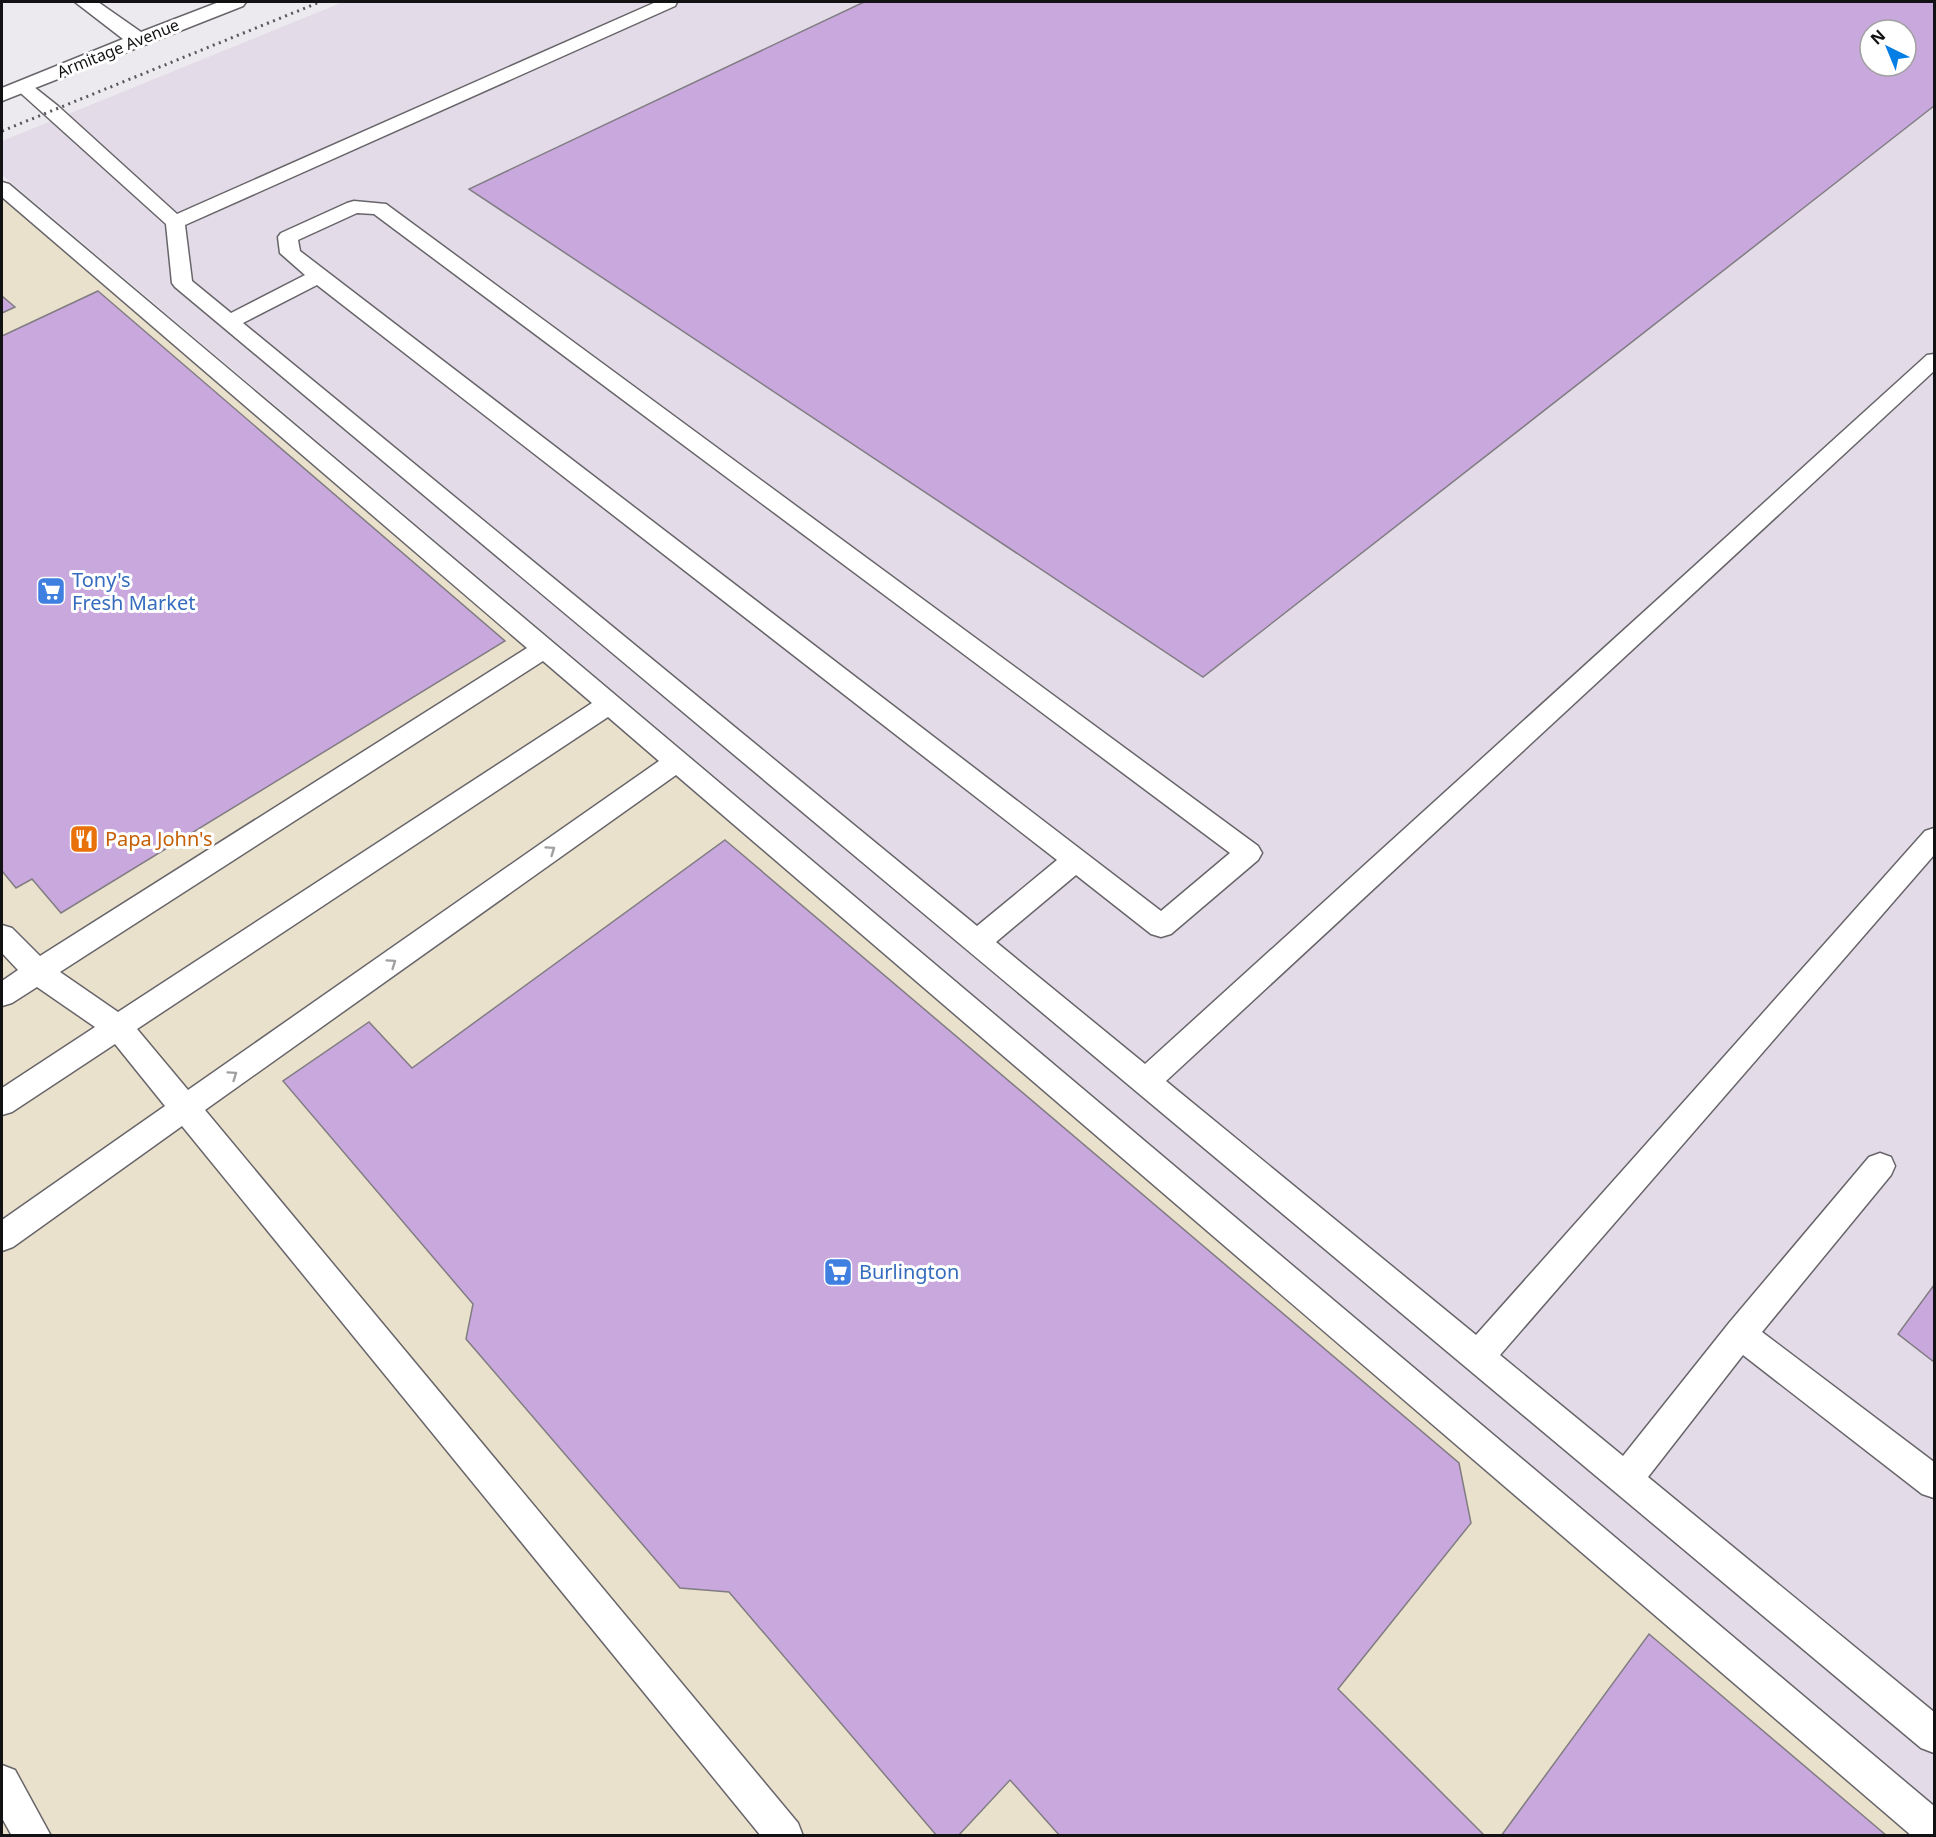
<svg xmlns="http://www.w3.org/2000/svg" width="1936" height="1837" viewBox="0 0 1936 1837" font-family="'Noto Sans',sans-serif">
	<rect width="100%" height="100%" fill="#edeaef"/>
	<path fill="#e9e1cb" d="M 2,188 L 1934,1816 L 1934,1835 L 2,1835 Z"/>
	<path fill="#e3dce8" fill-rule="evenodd" d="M 343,2 L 1934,2 L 1934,1805 L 2,175 L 2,141 ZM 1870,30 L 1906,30 L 1906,66 L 1870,66 Z"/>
	<g fill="#c9a8dd" stroke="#807d82" stroke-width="1.5" fill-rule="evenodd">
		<path d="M 864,2 L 1934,2 L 1934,106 L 1203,677 L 469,189 ZM 1870,30 L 1906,30 L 1906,66 L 1870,66 Z"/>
		<path d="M 98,291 L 505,641 L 61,913 L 32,879 L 16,888 L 2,871 L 2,336 Z"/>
		<path d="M 2,296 L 15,307 L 2,313 Z"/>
		<path d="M 725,840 L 1459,1463 L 1471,1523 L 1338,1689 L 1485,1836 L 1060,1836 L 1010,1780 L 958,1836 L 937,1836 L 729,1592 L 680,1588 L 466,1339 L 473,1304 L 283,1081 L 369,1022 L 412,1068 Z"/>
		<path d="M 1934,1285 L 1934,1362 L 1898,1334 Z"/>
		<path d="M 1649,1634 L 1887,1836 L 1501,1836 Z"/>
	</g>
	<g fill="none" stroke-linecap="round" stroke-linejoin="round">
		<g stroke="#68656a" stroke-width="3">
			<g id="service">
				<path d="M 656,2 L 677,2 L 675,6 L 185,225 L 192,281 L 231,313 L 305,275 L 280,253 L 278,237 L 281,233 L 347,203 L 354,201 L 386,204 L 1258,846 L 1262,853 L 1258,860 L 1171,934 L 1161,937 L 1151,934 L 1076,875 L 996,942 L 1145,1064 L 1927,355 L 1934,354 L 1934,371 L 1166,1081 L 1476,1335 L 1925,831 L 1934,828 L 1934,855 L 1500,1355 L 1623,1456 L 1729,1323 L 1869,1157 L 1880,1153 L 1891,1157 L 1895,1166 L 1891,1175 L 1762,1332 L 1934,1462 L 1934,1498 L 1922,1494 L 1743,1355 L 1648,1477 L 1934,1712 L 1934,1753 L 1921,1748 L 175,287 L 172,283 L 166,224 L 14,87 L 17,83 L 29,83 L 58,106 L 177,214 ZM 357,213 L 374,214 L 1230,853 L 1161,911 L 300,251 L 298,240 ZM 317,285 L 1057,860 L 977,926 L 243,323 Z"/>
				<path d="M 2,182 L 9,184 L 1934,1806 L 1934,1836 L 1912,1836 L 676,775 L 205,1110 L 798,1823 L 803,1836 L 761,1836 L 182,1126 L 13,1247 L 2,1251 L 2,1220 L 165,1106 L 115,1044 L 12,1112 L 2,1115 L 2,1088 L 95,1027 L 37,987 L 12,1003 L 2,1006 L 2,981 L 18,970 L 2,953 L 2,925 L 12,928 L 40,956 L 527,648 L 2,197 ZM 543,661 L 592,703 L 118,1012 L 60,972 ZM 608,717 L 659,761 L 188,1090 L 137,1029 Z"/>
				<path d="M 2,1765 L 15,1770 L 51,1836 L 12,1836 L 2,1818 Z"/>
			</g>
		</g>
		<g stroke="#68656a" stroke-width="3">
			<path id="minor" d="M 75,2 L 98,2 L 141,32 L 219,2 L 246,2 L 243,6 L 2,101 L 2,88 L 123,39 Z"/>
		</g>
		<use href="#service" fill="#fff" fill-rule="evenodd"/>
		<use href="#minor" fill="#fff" fill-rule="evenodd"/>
		<path stroke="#575659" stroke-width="3" stroke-dasharray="2 4.5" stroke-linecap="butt" d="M 2,131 L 320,2"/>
	</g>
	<defs><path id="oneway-chevron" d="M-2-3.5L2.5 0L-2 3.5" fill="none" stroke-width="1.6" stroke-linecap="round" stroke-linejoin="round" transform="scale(1.5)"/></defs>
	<g stroke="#a0a0a1">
		<use href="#oneway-chevron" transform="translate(551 850) rotate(-35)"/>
		<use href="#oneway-chevron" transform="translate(392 963) rotate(-35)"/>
		<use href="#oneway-chevron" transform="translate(233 1075) rotate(-35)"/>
	</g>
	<defs>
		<g id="supermarket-square" transform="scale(1.5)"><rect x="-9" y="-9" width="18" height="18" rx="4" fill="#3f7fe0" stroke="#fff"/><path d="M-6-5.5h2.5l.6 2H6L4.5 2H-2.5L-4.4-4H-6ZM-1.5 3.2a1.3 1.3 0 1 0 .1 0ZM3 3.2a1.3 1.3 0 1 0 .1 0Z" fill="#fff"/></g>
		<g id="restaurant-square" transform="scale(1.5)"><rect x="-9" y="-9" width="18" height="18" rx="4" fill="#e8710a" stroke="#fff"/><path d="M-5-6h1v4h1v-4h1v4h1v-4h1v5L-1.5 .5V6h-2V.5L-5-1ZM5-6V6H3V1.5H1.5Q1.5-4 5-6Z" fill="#fff"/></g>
	</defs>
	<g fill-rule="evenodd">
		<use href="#supermarket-square" x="51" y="591"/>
		<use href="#restaurant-square" x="84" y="839"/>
		<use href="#supermarket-square" x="838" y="1272"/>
	</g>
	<g text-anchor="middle" stroke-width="6" stroke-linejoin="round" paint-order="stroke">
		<g font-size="16" fill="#121113" stroke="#fff">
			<text transform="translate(118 48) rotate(-22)" y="6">Armitage Avenue</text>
		</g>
		<g font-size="20" fill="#366cbe" stroke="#fff" text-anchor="start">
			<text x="72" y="587">Tony's<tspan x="72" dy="23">Fresh Market</tspan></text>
			<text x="859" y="1279">Burlington</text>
		</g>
		<g font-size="20" fill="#c56008" stroke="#fff" text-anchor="start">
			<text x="105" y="846">Papa John's</text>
		</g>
	</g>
	<rect width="1936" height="1837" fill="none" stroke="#121113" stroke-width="6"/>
	<g transform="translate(1888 48) rotate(317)"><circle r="28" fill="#ffffff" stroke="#a0a0a1" stroke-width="1.5"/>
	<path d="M0-4.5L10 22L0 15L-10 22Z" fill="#027ee4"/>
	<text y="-9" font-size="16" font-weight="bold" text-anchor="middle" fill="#121113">N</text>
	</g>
</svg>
